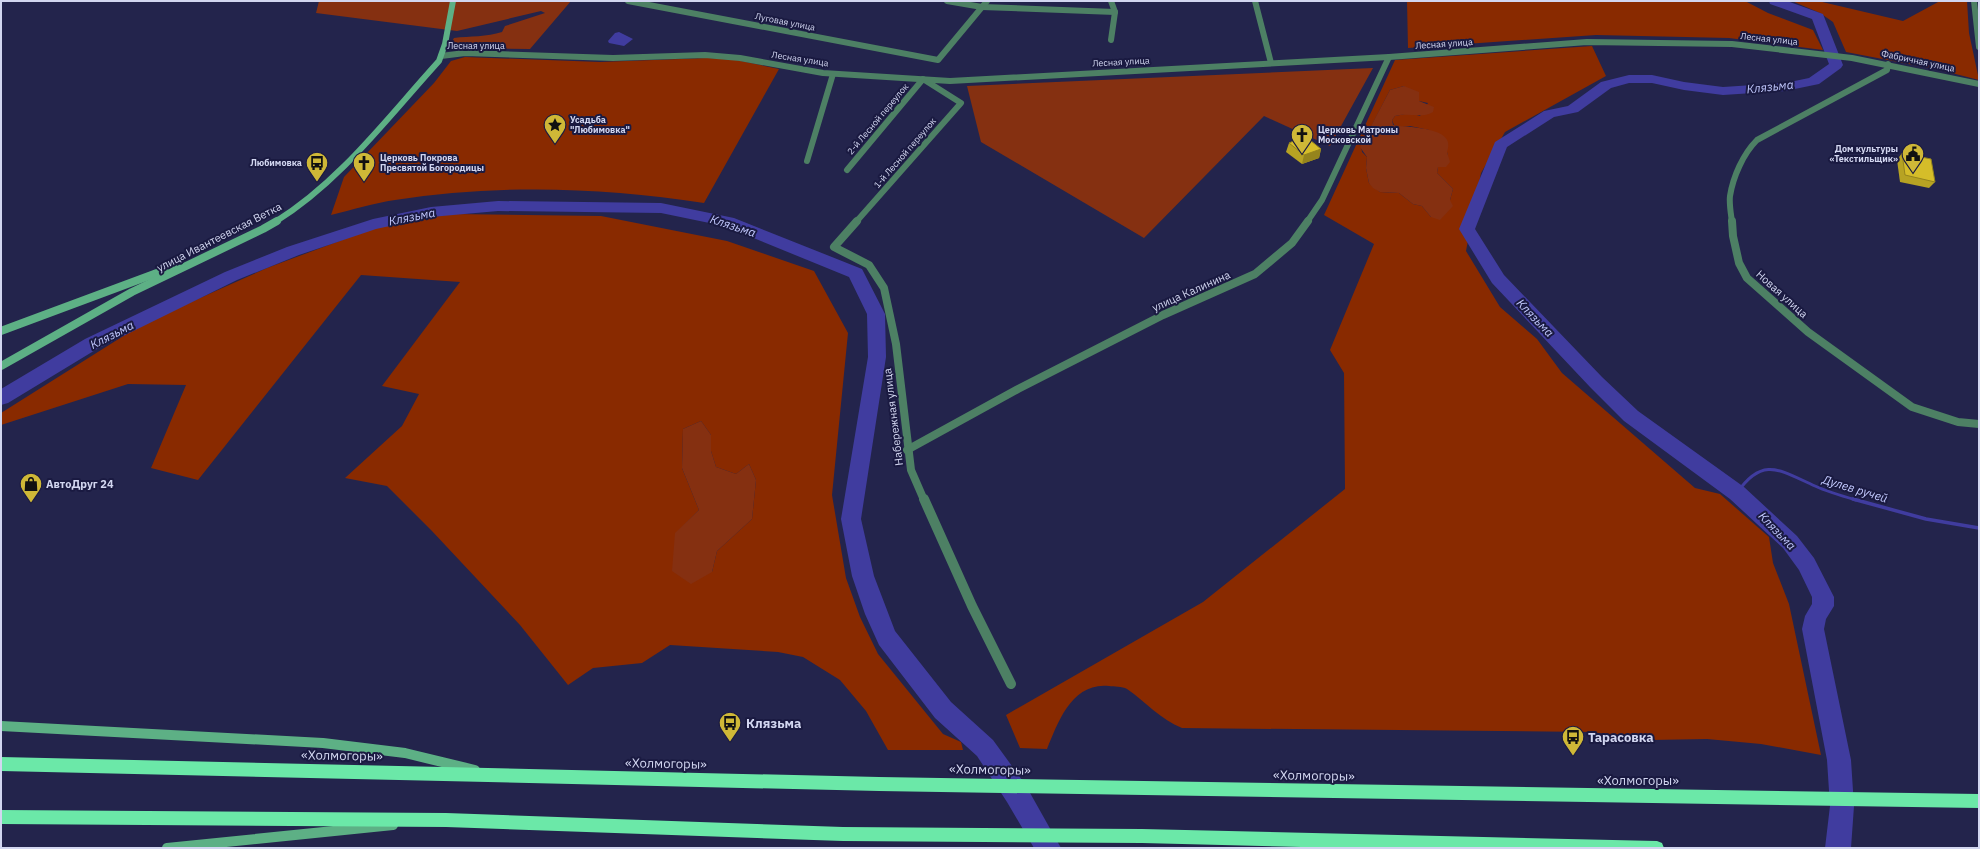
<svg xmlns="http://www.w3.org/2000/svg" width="1980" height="849" viewBox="0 0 1980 849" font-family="'IBM Plex Sans',sans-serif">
	<rect width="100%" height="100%" fill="#23244c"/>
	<g fill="#892a00" fill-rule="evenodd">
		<path d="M 1407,1 L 1745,1 L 1768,13 L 1813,30 L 1823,50 L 1729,38 L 1596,35 L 1408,48 Z"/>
		<path d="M 1792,1 L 1818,1 L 1903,21 L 1940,1 L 1967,1 L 1969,33 L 1979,80 L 1940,70 L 1846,52 L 1833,22 L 1820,13 Z"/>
		<path d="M 1592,46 L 1606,76 L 1505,132 L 1481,173 L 1466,251 L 1500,307 L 1537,339 L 1562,373 L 1695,488 L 1720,494 L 1769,537 L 1773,563 L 1789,604 L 1821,755 L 1761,744 L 1707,739 L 1650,740 L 1591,732 L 1182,728 C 1161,720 1146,702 1127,689 C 1122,686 1114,687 1109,686 C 1072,682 1058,722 1047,749 L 1020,748 L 1006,715 L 1203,602 L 1345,489 L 1344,373 L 1330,350 L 1374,244 L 1324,215 L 1395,60 ZM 1404,86 L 1419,101 L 1428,103 L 1420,116 L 1410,113 L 1395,116 L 1392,120 L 1394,125 L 1402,127 L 1410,126 L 1429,130 L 1447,152 L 1448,157 L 1438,167 L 1437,173 L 1453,189 L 1450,200 L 1431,217 L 1422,206 L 1413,204 L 1399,193 L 1380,192 L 1369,183 L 1366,168 L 1367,157 L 1362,152 L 1361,146 L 1390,90 Z"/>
		<path d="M 465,57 L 600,62 L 708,58 L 736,60 L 779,69 L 704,203 C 602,187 497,184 395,200 C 374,203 352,210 331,215 L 344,177 L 434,83 L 451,61 Z"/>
		<path d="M 451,214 L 601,216 L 727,241 L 814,271 L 848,333 L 832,495 L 846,578 L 860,617 L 878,654 L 943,734 L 961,742 L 963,750 L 888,750 L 866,711 L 840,680 L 803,657 L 778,652 L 670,645 L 642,663 L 593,668 L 568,685 L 520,625 L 431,530 L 387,486 L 345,478 L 402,426 L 419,394 L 382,386 L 460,282 L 361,275 L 198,480 L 151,468 L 186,385 L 128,384 L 1,425 L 1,413 L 144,323 L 267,268 L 377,227 ZM 701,421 L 711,435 L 711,451 L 716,467 L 736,474 L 749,464 L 756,480 L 752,519 L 717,551 L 712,572 L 675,534 L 699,510 L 682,468 L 683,429 Z"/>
	</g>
	<g fill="#853011">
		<path d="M 319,1 L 571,1 L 530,49 L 459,48 L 451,43 L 454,38 C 470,36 487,37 502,32 L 505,26 L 545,13 L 541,11 L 457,31 L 316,13 Z"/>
		<path d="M 1373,68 L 1330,146 L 1264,116 L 1144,238 L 981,142 L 967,86 Z"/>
		<path d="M 1404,86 L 1419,92 L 1419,101 L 1434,107 L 1433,112 C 1421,119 1408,112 1395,116 L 1392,120 L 1393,125 C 1407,128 1458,126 1447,152 L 1450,162 L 1446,167 L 1438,167 L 1437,173 L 1453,189 L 1450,200 L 1453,206 L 1440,220 L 1431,217 L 1422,206 L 1413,204 L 1399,193 L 1380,192 L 1373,188 L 1369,183 L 1366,168 L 1367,157 L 1360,147 L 1390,90 Z"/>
		<path d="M 701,421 L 711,435 L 711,451 L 716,467 L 736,474 L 749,464 L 756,480 L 752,519 L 717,551 L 712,572 L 691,584 L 672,571 L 675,533 L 699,510 L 682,468 L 683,429 Z"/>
	</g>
	<path fill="#403c9f" d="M 619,32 L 633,39 L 624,46 L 609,43 L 608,41 L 615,33 Z"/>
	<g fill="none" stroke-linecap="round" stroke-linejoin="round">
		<path stroke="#403c9f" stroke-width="3" d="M 1737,493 C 1763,455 1781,471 1815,486 C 1828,492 1842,496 1856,500"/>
		<path stroke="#403c9f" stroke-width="3.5" d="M 1853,499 L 1926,519 L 1979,528"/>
		<g fill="#403c9f" fill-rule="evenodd">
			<path d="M 1769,1 L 1787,1 L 1823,14 L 1843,65 L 1841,68 L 1819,84 L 1785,91 L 1723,95 L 1684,90 L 1652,83 L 1629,83 L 1611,88 L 1578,112 L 1554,117 L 1507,147 L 1475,229 L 1504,275 L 1602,377 L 1638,411 L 1744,487 L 1797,536 L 1814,558 L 1834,597 L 1834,606 L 1826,619 L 1824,629 L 1851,760 L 1854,806 L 1851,848 L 1825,848 L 1830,806 L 1827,760 L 1802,629 L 1805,616 L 1812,604 L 1812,597 L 1799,570 L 1783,548 L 1730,499 L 1624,421 L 1590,387 L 1492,283 L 1459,229 L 1495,142 L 1544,111 L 1568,106 L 1601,82 L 1629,75 L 1652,75 L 1684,82 L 1723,87 L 1785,83 L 1809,78 L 1829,64 L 1812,19 L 1770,4 Z"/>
			<path d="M 498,201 L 661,203 L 734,218 L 862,269 L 885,314 L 886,357 L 861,519 L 874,576 L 895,631 L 951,702 L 993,740 L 1025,784 L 1061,848 L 1034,848 L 1007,802 L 977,756 L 935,718 L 879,645 L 865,614 L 852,576 L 841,519 L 868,357 L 867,314 L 849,277 L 724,226 L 661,213 L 498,211 L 431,217 L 376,229 L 299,255 L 237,280 L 97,349 L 8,403 L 1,405 L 1,389 L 85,339 L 225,272 L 287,247 L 373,219 L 431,207 Z"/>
		</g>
		<g stroke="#4d8064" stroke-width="6">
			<path d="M 628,1 L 938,60 L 987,1"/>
			<path d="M 947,1 L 982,7 L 1115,12"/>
			<path d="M 1111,1 L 1115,12 L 1111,40"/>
			<path d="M 1255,1 L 1271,63"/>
			<path d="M 1974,1 L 1979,47"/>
			<path d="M 807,161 L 833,74"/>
			<path d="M 847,170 L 923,79 L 961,103 L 856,222"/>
			<path d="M 1307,222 L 1322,200 L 1389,57"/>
			<path d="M 1732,222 C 1731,214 1729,204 1730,196 C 1733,177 1743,154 1757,140 L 1887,70 L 1888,64"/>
		</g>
		<g stroke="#4d8064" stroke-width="8">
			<path d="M 857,221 L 834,247 L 869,265 L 884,288 L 896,344 L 911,470 L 924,500"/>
			<path d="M 1732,221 L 1733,236 L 1739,263 L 1747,278 L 1808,332 L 1912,407 L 1958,422 L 1979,424"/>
			<path d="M 907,450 L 1018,389 L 1163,315 L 1255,274 L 1292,243 L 1308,221"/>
		</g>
		<path stroke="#4d8064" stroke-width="10" d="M 924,499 L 972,606 L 1011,684"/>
		<path stroke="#4d8064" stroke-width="6" d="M 441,56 L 465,53 L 613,58 L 705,55 L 740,58 L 823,73 L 950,81 L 1389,57 L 1587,42 L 1732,44 L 1852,58 L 1979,84"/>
		<path stroke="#5db085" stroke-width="6" d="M 275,222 C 340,182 388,117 439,61 L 445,44 L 453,1"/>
		<g stroke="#5db085" stroke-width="8">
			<path d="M 1,331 L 173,267"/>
			<path d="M 1,366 L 132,292 L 263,229 L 277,221"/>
		</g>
		<g stroke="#5db085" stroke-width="10">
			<path d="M 1,726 L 323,743 L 405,753 L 475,770"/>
			<path d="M 167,848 L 393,825"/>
		</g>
		<g fill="#6be8a8" fill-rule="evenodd">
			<path d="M 1,757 L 879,777 L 1979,794 L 1979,808 L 879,791 L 1,771 Z"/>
			<path d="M 1,810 L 446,813 L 843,827 L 1142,829 L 1657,841 L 1662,843 L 1664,848 L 1344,848 L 1142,843 L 843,841 L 446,827 L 1,824 Z"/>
		</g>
	</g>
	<g fill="#b7a323">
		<path d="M 1289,143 L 1321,149 L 1319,158 L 1302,164 L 1286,152 Z"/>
		<path d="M 1902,153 L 1935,182 L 1929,188 L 1900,182 L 1897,160 Z"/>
	</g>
	<path fill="#95841d" d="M 1321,149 L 1319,158 L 1302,164 L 1304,155 Z"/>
	<g fill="#d5bd29" stroke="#95841d">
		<path d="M 1305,136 L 1321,149 L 1304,155 L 1289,143 Z"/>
		<path d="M 1902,153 L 1931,159 L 1935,182 L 1905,175 Z"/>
	</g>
	<defs>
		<g id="sight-pin" transform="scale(1.15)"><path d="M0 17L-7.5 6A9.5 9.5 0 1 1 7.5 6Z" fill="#cfb837" stroke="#1a1a41"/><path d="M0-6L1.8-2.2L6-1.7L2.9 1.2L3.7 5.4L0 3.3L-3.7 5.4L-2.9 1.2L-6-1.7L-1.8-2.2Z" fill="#111"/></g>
		<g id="church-pin" transform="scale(1.15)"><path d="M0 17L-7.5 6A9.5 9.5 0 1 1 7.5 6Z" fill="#cfb837" stroke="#1a1a41"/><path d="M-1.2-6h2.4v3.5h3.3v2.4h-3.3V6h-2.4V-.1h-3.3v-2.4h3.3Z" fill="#111"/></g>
		<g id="civic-pin" transform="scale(1.15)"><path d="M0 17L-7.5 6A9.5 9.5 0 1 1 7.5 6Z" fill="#cfb837" stroke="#1a1a41"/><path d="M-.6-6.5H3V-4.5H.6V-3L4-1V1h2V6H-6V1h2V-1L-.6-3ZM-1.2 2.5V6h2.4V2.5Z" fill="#111"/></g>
		<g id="bus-pin" transform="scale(1.15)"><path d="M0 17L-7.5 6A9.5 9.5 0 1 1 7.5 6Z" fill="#cfb837" stroke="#1a1a41"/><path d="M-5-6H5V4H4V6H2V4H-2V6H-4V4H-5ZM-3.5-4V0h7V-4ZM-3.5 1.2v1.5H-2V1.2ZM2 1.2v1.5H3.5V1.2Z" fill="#111"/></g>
		<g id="shop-pin" transform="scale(1.15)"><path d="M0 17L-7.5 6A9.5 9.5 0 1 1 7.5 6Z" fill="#cfb837" stroke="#1a1a41"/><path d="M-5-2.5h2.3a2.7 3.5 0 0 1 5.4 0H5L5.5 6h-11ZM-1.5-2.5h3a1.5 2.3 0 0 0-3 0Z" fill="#111"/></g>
	</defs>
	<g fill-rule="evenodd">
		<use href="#sight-pin" x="555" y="125"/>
		<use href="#church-pin" x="1302" y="135"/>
		<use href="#civic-pin" x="1913" y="154"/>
		<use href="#bus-pin" x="317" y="163"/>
		<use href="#church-pin" x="364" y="163"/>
		<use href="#shop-pin" x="31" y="484"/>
		<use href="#bus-pin" x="730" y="723"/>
		<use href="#bus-pin" x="1573" y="737"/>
	</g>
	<g text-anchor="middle" stroke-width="4" stroke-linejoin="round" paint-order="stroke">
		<g font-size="9" fill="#d2d6f0" stroke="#1a1a41">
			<text transform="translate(785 22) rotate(11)" y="3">Луговая улица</text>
			<text transform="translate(1769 39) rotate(6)" y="3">Лесная улица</text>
			<text transform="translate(1444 44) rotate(-4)" y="3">Лесная улица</text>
			<text x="476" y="49">Лесная улица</text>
			<text transform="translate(800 59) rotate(9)" y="3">Лесная улица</text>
			<text transform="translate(1918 61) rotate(12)" y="3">Фабричная улица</text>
			<text transform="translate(1121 62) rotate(-3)" y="3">Лесная улица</text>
			<text transform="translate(878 119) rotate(-50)" y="3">2-й Лесной переулок</text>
			<text transform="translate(905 153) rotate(-49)" y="3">1-й Лесной переулок</text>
		</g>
		<g font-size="9" font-weight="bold" fill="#d2d6f0" stroke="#1a1a41" text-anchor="start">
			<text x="570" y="123">Усадьба<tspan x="570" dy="10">"Любимовка"</tspan></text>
			<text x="1318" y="133">Церковь Матроны<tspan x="1318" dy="10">Московской</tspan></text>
			<text x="1898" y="152" text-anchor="end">Дом культуры<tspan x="1898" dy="10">«Текстильщик»</tspan></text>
			<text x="380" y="161">Церковь Покрова<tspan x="380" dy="10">Пресвятой Богородицы</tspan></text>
			<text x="302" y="166" text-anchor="end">Любимовка</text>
		</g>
		<g font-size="11" fill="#d2d6f0" stroke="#1a1a41">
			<text transform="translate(219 237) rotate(-27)" y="4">улица Ивантеевская Ветка</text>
			<text transform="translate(1191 291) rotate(-24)" y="4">улица Калинина</text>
			<text transform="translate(1782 294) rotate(42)" y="4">Новая улица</text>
			<text transform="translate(893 417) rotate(-97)" y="4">Набережная улица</text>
		</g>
		<g font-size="11" font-weight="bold" fill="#d2d6f0" stroke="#1a1a41" text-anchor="start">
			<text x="46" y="488">АвтоДруг 24</text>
		</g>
		<g font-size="12" font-style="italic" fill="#c3caff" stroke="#1a1a41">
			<text transform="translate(1770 87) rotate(-6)" y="4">Клязьма</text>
			<text transform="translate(412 217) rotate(-11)" y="4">Клязьма</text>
			<text transform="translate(733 226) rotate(18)" y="4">Клязьма</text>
			<text transform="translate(1535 318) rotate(46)" y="4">Клязьма</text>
			<text transform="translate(112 335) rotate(-27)" y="4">Клязьма</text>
			<text transform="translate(1855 489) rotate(17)" y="4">Дулев ручей</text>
			<text transform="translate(1777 531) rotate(46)" y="4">Клязьма</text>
		</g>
		<g font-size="13" font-weight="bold" fill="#d2d6f0" stroke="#1a1a41" text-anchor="start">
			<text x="746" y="728">Клязьма</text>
			<text x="1588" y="742">Тарасовка</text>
		</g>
		<g font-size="13" fill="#d2d6f0" stroke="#1a1a41">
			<text transform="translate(342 755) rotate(1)" y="5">«Холмогоры»</text>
			<text transform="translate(666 763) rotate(1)" y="5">«Холмогоры»</text>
			<text transform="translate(990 769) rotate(1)" y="5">«Холмогоры»</text>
			<text transform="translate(1314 775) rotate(1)" y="5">«Холмогоры»</text>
			<text x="1638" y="785">«Холмогоры»</text>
		</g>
	</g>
	<rect width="1980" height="849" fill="none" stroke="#d2d6f0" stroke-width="4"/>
</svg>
